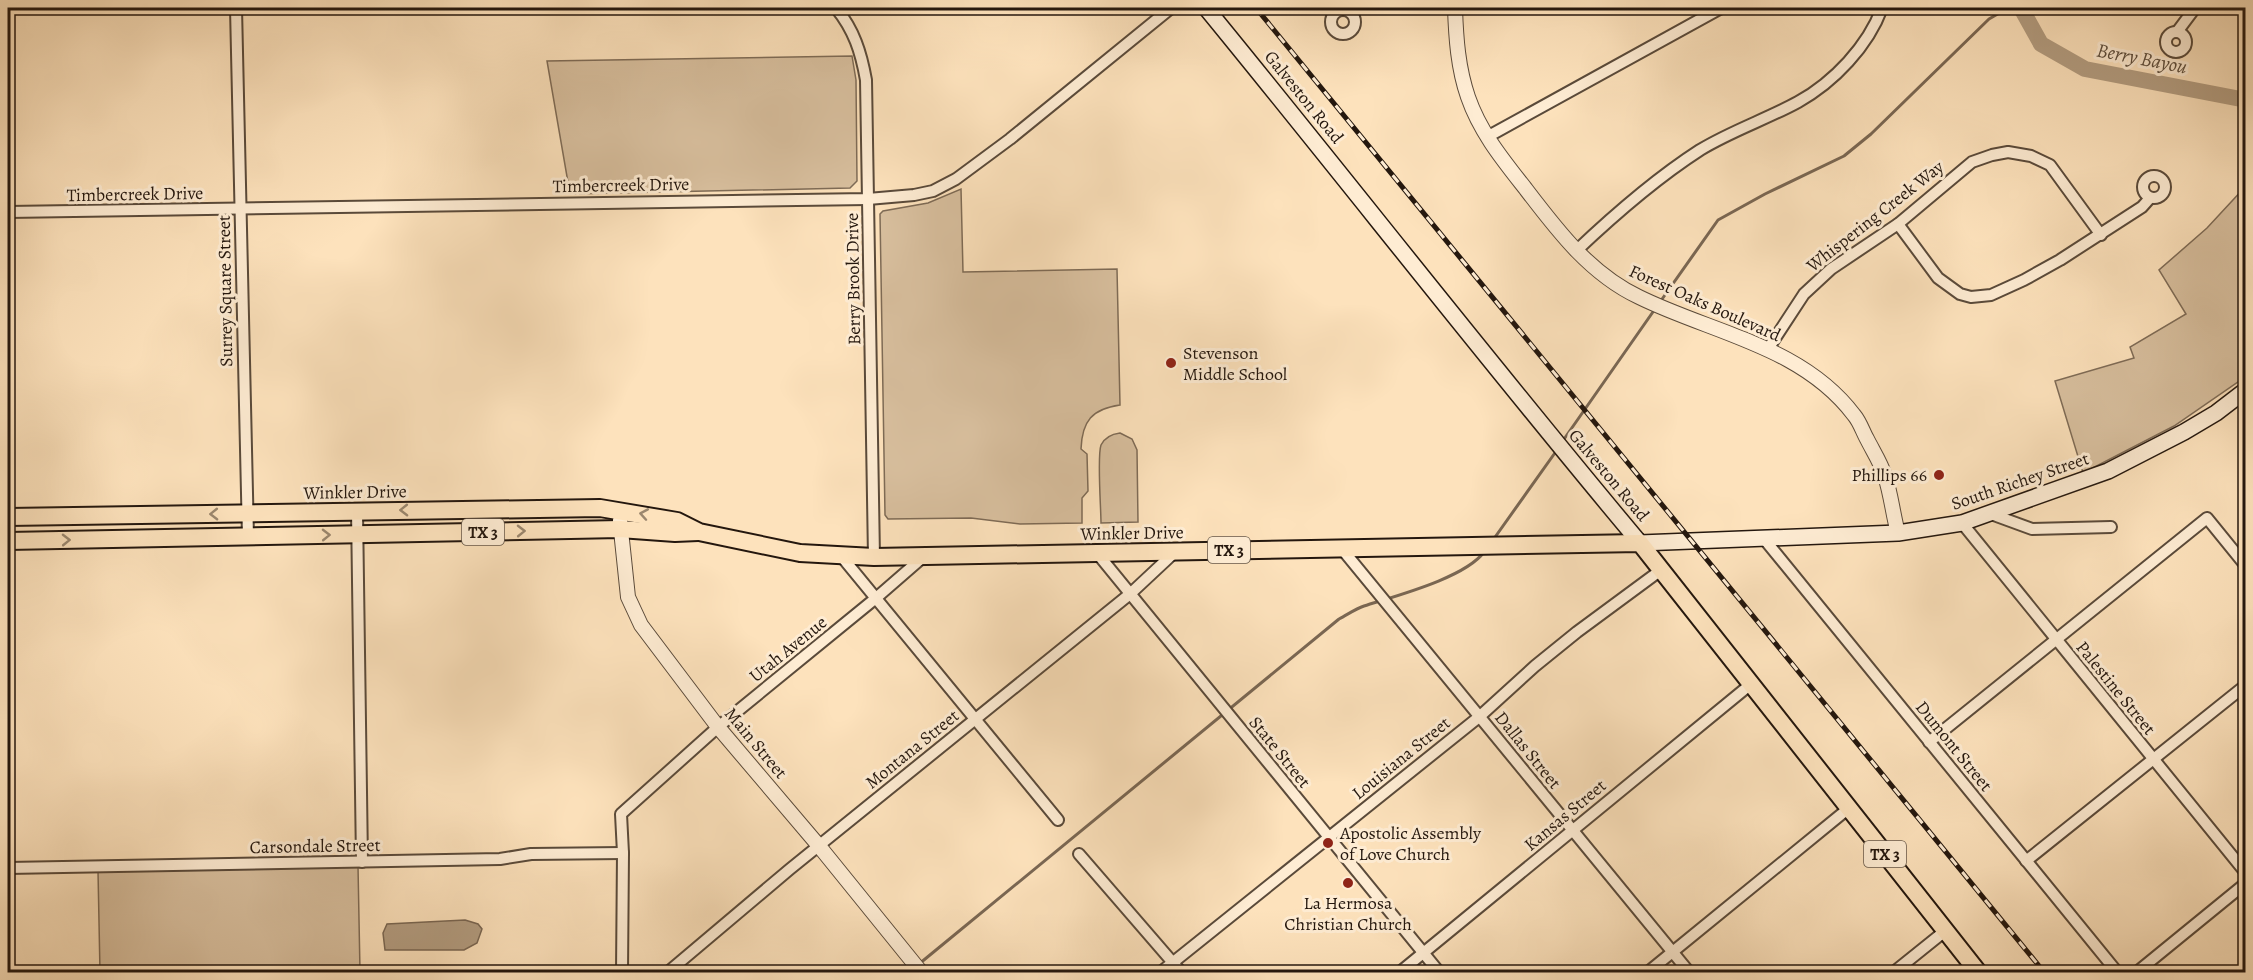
<svg xmlns="http://www.w3.org/2000/svg" width="2253" height="980" viewBox="0 0 2253 980" font-family="Alegreya,serif">
	<rect width="100%" height="100%" fill="#fde2bc"/>
	<filter id="stains"><feTurbulence type="fractalNoise" baseFrequency=".00333" numOctaves="4"/><feColorMatrix values="0 0 0 0 .2 0 0 0 0 .09 0 0 0 0 .02 0 0 0 .5 -.17"/></filter>
	<radialGradient id="worn" r=".72"><stop offset=".6" stop-color="#630" stop-opacity="0"/><stop offset="1" stop-color="#630" stop-opacity=".3"/></radialGradient>
	<g fill="#d8bf9e" stroke="#7e6b56" stroke-width="1.5">
		<path d="M 852,56 L 856,80 L 857,181 L 850,188 L 570,194 L 547,61 Z"/>
		<path d="M 2245,187 L 2245,377 L 2174,426 L 2083,473 L 2055,381 L 2134,358 L 2130,347 L 2186,314 L 2159,270 L 2207,228 Z"/>
		<path d="M 961,189 L 963,272 L 1117,269 L 1120,405 C 1092,409 1082,421 1081,449 L 1087,454 L 1088,491 L 1082,498 L 1082,523 L 1020,524 L 971,518 L 888,519 L 885,515 L 880,214 L 883,211 L 928,203 Z"/>
		<path d="M 1120,433 L 1132,439 L 1137,450 L 1138,522 L 1101,523 C 1101,508 1097,456 1101,445 C 1105,437 1112,434 1120,433 Z"/>
		<path d="M 358,866 L 360,972 L 100,972 L 98,871 Z"/>
	</g>
	<path fill="#b39d81" stroke="#7a6753" stroke-width="1.5" d="M 465,920 L 478,924 L 482,929 L 477,943 L 464,950 L 385,950 L 383,933 L 387,924 Z"/>
	<g fill="none" stroke-linecap="round" stroke-linejoin="round">
		<g stroke="#7a6753" stroke-width="3">
			<path d="M 1660,302 L 1718,220 L 1765,194 L 1844,156 L 1871,134 L 1989,19 L 2008,8"/>
			<path d="M 1562,442 L 1655,309"/>
			<path d="M 1493,540 L 1557,450"/>
			<path d="M 919,964 L 1339,619 C 1347,615 1355,609 1364,606 C 1395,596 1465,578 1484,552"/>
			<path d="M 908,972 L 914,968"/>
		</g>
		<path stroke="#b39d81" stroke-width="16" d="M 2021,8 L 2041,44 L 2085,69 L 2246,100"/>
		<g stroke="#5a4a3a" stroke-width="14">
			<g id="minor">
				<path d="M 236,8 L 248,537"/>
				<path d="M 836,8 C 854,30 861,52 866,80 L 874,557"/>
				<circle cx="1343" cy="22" r="12"/>
				<path d="M 2177,32 L 2195,8"/>
				<circle cx="2176" cy="42" r="10"/>
				<path d="M 1487,137 L 1721,8"/>
				<circle cx="2154" cy="187" r="11"/>
				<path d="M 8,212 L 868,199 L 914,195 L 933,191 L 956,179 L 1010,139 L 1171,8"/>
				<path d="M 1898,224 L 1938,278 L 1960,294 L 1971,297 L 1991,295 L 2024,280 L 2060,260 L 2142,207 L 2150,198"/>
				<path d="M 1576,251 C 1615,214 1655,179 1700,150 C 1731,131 1767,119 1798,102 C 1834,82 1868,46 1882,8"/>
				<path d="M 1768,349 L 1804,294 L 1831,269 L 1898,224 L 1972,162 L 1992,155 L 2008,152 L 2031,156 L 2050,165 L 2101,235"/>
				<path d="M 357,511 L 362,862"/>
				<path d="M 1991,514 L 2032,529 L 2111,527"/>
				<path d="M 1962,523 L 2246,873"/>
				<path d="M 1765,540 L 2117,972"/>
				<path d="M 1342,549 L 1689,972"/>
				<path d="M 1097,553 L 1439,972"/>
				<path d="M 842,557 L 1058,820"/>
				<path d="M 1929,742 L 2207,518 L 2246,566"/>
				<path d="M 1079,854 L 1181,972"/>
				<path d="M 2026,861 L 2246,685"/>
				<path d="M 8,868 L 500,859 L 531,854 L 623,853"/>
				<path d="M 622,972 L 623,853 L 621,814 L 718,727 L 876,598 L 922,558"/>
				<path d="M 668,972 L 790,869 L 1130,594 L 1176,551"/>
				<path d="M 1161,972 L 1479,717 L 1535,666 L 1577,632 L 1661,570"/>
				<path d="M 1400,972 L 1751,684"/>
				<path d="M 1648,972 L 1849,808"/>
				<path d="M 1894,972 L 1945,931"/>
				<path d="M 2137,972 L 2246,883"/>
			</g>
		</g>
		<g stroke="#5a4a3a" stroke-width="16">
			<g id="tertiary">
				<path d="M 1455,8 C 1456,38 1458,68 1468,97 C 1480,132 1503,160 1525,188 C 1557,230 1590,274 1639,297 C 1712,333 1802,346 1854,415 C 1860,422 1863,432 1867,439 C 1873,451 1881,463 1885,476 C 1891,494 1893,515 1898,533"/>
				<path d="M 620,521 L 628,597 L 641,625 L 718,727 L 819,846 L 921,972"/>
			</g>
		</g>
		<g stroke="#24170e" stroke-width="18">
			<path id="secondary" d="M 1206,8 C 1351,185 1492,367 1640,543 L 1898,533 L 1962,523 L 2108,471 L 2184,432 L 2216,413 L 2246,390"/>
		</g>
		<g stroke="#24170e" stroke-width="20">
			<g id="primary">
				<path d="M 8,517 L 600,508 L 677,521 L 699,532 L 800,553 L 874,557 L 1640,543 L 1978,972"/>
				<path d="M 8,541 L 620,529 L 675,533 L 698,532"/>
			</g>
		</g>
		<use href="#minor" stroke="#feecd3" stroke-width="10"/>
		<use href="#tertiary" stroke="#feecd3" stroke-width="14"/>
		<use href="#secondary" stroke="#feecd3" stroke-width="15"/>
		<use href="#primary" stroke="#fde2bc" stroke-width="16"/>
		<g stroke="#24170e" stroke-width="5">
			<path id="rail" d="M 1256,8 L 2044,972"/>
		</g>
		<use href="#rail" stroke="#feecd3" stroke-width="3" stroke-dasharray="9" stroke-linecap="butt"/>
	</g>
	<defs><path id="oneway-chevron" d="M-2-3.5L2.5 0L-2 3.5" fill="none" stroke-width="1.6" stroke-linecap="round" stroke-linejoin="round" transform="scale(1.5)"/></defs>
	<g stroke="#9b876e">
		<use href="#oneway-chevron" transform="translate(404 510) rotate(179)"/>
		<use href="#oneway-chevron" transform="translate(214 514) rotate(179)"/>
		<use href="#oneway-chevron" transform="translate(644 514) rotate(-170)"/>
		<use href="#oneway-chevron" transform="translate(521 531) rotate(-1)"/>
		<use href="#oneway-chevron" transform="translate(326 535) rotate(-1)"/>
		<use href="#oneway-chevron" transform="translate(66 540) rotate(-1)"/>
	</g>
	<g fill="#8f2418" stroke="#feecd3" stroke-width="2">
		<circle cx="1171" cy="363" r="6"/>
		<circle cx="1939" cy="475" r="6"/>
		<circle cx="1328" cy="843" r="6"/>
		<circle cx="1348" cy="883" r="6"/>
	</g>
	<g text-anchor="middle" stroke-width="6" stroke-linejoin="round" paint-order="stroke">
		<g fill="#feecd3" stroke="#655749" stroke-width="1.5">
			<rect x="462" y="519" width="42" height="26" rx="4.5"/>
			<rect x="1208" y="537" width="42" height="26" rx="4.5"/>
			<rect x="1864" y="841" width="42" height="26" rx="4.5"/>
		</g>
		<g font-size="16" font-weight="bold" fill="#24170e">
			<text x="483" y="538">TX 3</text>
			<text x="1229" y="556">TX 3</text>
			<text x="1885" y="860">TX 3</text>
		</g>
		<g font-size="18" fill="#24170e" stroke="#feecd3">
			<text transform="translate(1304 97) rotate(51)" y="6">Galveston Road</text>
			<text transform="translate(621 185) rotate(-1)" y="6">Timbercreek Drive</text>
			<text transform="translate(135 194) rotate(-1)" y="6">Timbercreek Drive</text>
			<text transform="translate(1875 216) rotate(-38)" y="6">Whispering Creek Way</text>
			<text transform="translate(853 279) rotate(-91)" y="6">Berry Brook Drive</text>
			<text transform="translate(225 291) rotate(-91)" y="6">Surrey Square Street</text>
			<text transform="translate(1705 303) rotate(24)" y="6">Forest Oaks Boulevard</text>
			<text transform="translate(1609 475) rotate(50)" y="6">Galveston Road</text>
			<text transform="translate(2020 481) rotate(-19)" y="6">South Richey Street</text>
			<text transform="translate(355 492) rotate(-1)" y="6">Winkler Drive</text>
			<text transform="translate(1132 533) rotate(-1)" y="6">Winkler Drive</text>
			<text transform="translate(788 649) rotate(-39)" y="6">Utah Avenue</text>
			<text transform="translate(2116 688) rotate(51)" y="6">Palestine Street</text>
			<text transform="translate(756 743) rotate(50)" y="6">Main Street</text>
			<text transform="translate(1954 746) rotate(51)" y="6">Dumont Street</text>
			<text transform="translate(912 749) rotate(-39)" y="6">Montana Street</text>
			<text transform="translate(1528 750) rotate(51)" y="6">Dallas Street</text>
			<text transform="translate(1280 752) rotate(51)" y="6">State Street</text>
			<text transform="translate(1401 758) rotate(-39)" y="6">Louisiana Street</text>
			<text transform="translate(1565 815) rotate(-40)" y="6">Kansas Street</text>
			<text transform="translate(315 846) rotate(-1)" y="6">Carsondale Street</text>
		</g>
		<g font-size="18" fill="#24170e" stroke="#feecd3" text-anchor="start">
			<text x="1183" y="359">Stevenson<tspan x="1183" dy="21">Middle School</tspan></text>
			<text x="1927" y="481" text-anchor="end">Phillips 66</text>
			<text x="1340" y="839">Apostolic Assembly<tspan x="1340" dy="21">of Love Church</tspan></text>
			<text x="1348" y="909" text-anchor="middle">La Hermosa<tspan x="1348" dy="21">Christian Church</tspan></text>
		</g>
		<g font-size="20" font-style="italic" fill="#5d4d3c" stroke="#feecd3">
			<text transform="translate(2142 58) rotate(11)" y="7">Berry Bayou</text>
		</g>
	</g>
	<rect width="2253" height="980" fill="none" stroke="#fde2bc" stroke-width="30"/>
	<rect x="9" y="9" width="2235" height="962" fill="none" stroke="#24170e" stroke-width="3"/>
	<rect x="15" y="15" width="2223" height="950" fill="none" stroke="#24170e" stroke-width="1.5"/>
	<rect width="100%" height="100%" filter="url(#stains)"/>
	<rect width="100%" height="100%" fill="url(#worn)"/>
</svg>
